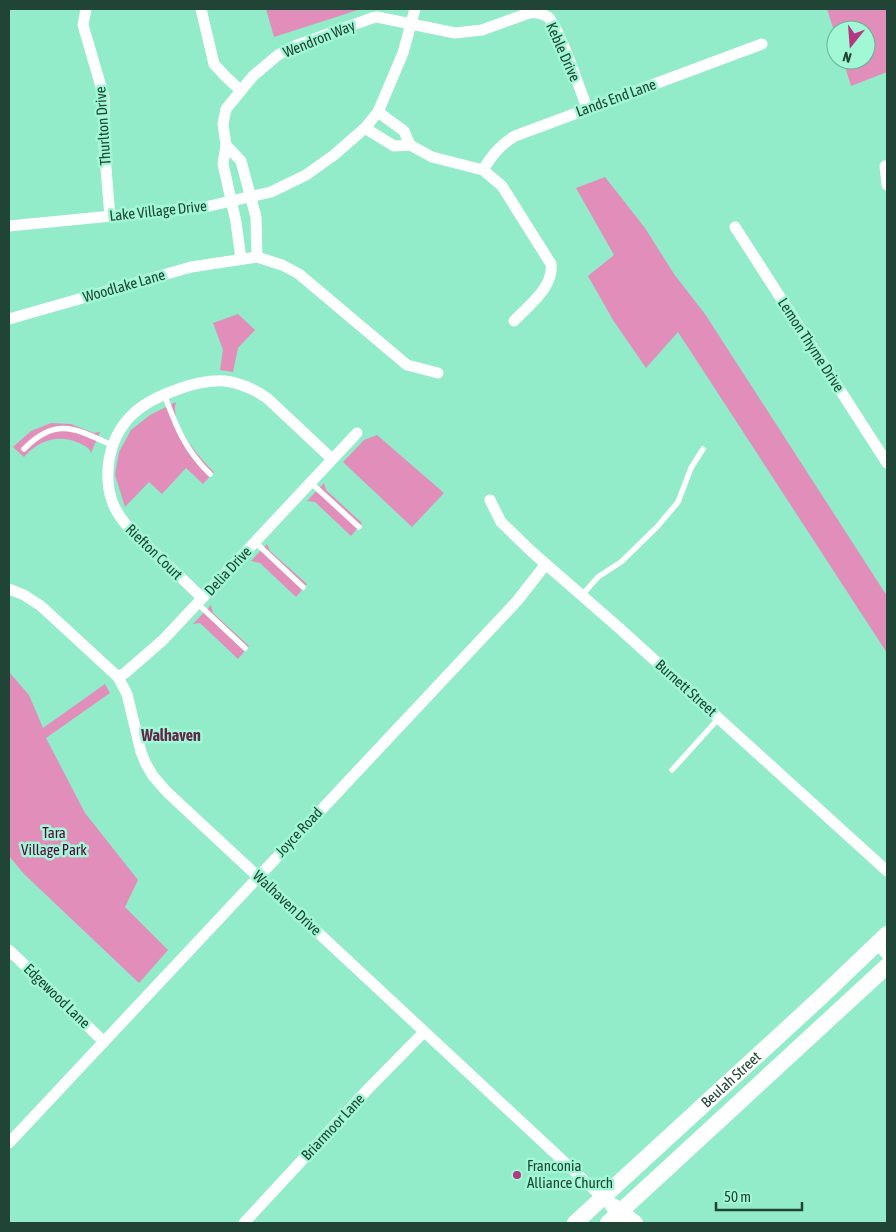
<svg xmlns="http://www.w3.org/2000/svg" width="896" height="1232" viewBox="0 0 896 1232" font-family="'Asap Condensed',sans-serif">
	<rect width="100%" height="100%" fill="#92ebc9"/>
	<g fill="#e18fba">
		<path d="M 266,9 L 361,9 L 274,37 Z"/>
		<path d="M 827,9 L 887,9 L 887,72 L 851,86 L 843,60 L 866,60 L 866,30 L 836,30 L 836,37 Z"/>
		<path d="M 605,177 L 645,228 L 674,274 L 705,314 L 887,596 L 887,653 L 678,332 L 646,368 L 613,320 L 588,276 L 614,255 L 576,188 Z"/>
		<path d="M 238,314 L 255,330 L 238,348 L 233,372 L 220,370 L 223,350 L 213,323 Z"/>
		<path d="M 176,402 C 169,424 200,458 214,472 L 203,484 L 186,468 L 162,494 L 149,482 L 125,507 L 115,475 L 119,452 L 131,430 L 150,415 Z"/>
		<path d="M 51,423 L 71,424 L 94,433 L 100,432 L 91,453 C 89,447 85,446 79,443 C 58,434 39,440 24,457 L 13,447 L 31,431 Z"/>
		<path d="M 377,435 L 444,493 L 412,527 L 343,462 L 364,440 Z"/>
		<path d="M 324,483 L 326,490 L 362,523 L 351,536 L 315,502 L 307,501 Z"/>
		<path d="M 267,544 L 270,551 L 307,584 L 296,597 L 260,563 L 251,561 Z"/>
		<path d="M 211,605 L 213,613 L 249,646 L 238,659 L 200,623 L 193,624 Z"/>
		<path d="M 9,672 L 29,695 L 43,728 L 105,684 L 110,693 L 46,738 L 85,813 L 138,880 L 125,907 L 168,950 L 139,983 L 24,874 L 9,856 Z"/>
	</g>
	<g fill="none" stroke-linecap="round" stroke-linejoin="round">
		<g stroke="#fff" stroke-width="5.5">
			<path d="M 164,394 C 176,426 185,450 210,474"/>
			<path d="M 24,449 C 56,416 76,429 112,445"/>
			<path d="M 310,482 L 359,527"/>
			<path d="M 255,542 L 303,587"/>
			<path d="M 582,595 L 598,577 L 621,562 L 657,527 L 678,502 L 691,468 L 703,449"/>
			<path d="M 197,603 L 245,648"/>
			<path d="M 672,770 L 719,718"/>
		</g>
		<g stroke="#fff" stroke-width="11">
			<path d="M 86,9 L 83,25 L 104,97 L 104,144 L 110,217"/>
			<path d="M 201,9 L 214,64 L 225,76 L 240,90"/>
			<path d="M 378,112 L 404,131 L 410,145"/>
			<path d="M 365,128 L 394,146 L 410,145 L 432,157 L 483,170 L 502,186 L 551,264 C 554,287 529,305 514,321"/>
			<path d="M 226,145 L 241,161 L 256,217 L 257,257"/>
			<path d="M 885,166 L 887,185"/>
			<path d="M 483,170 C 492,155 500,145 515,136 L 762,44"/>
			<path d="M 9,226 L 205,207 L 271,192 L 306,175 L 334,155 L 365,128 L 378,112 L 403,53 L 415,9"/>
			<path d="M 735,227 L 887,463"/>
			<path d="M 241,259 L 236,222 L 223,164 L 226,145 L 223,124 L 226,109 L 253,76 L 278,55 L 292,47 L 372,18 L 377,17 L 455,33 L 482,30 L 529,13 C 536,12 542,13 548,17 C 560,28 580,90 587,108"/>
			<path d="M 9,319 L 191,267 L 257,257 L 282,265 L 299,274 L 407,365 L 438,373"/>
			<path d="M 490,500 L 501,522 L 532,552 L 618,627 L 887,871"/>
			<path d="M 9,589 L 24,595 L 41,606 L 118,677 L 127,694 L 141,752 L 146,764 L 153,776 L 167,792 L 603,1198"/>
			<path d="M 202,598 C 188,584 173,570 158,556 C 141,539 120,524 112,501 C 107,487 107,474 109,460 C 116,421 141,402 176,390 C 192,384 208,380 225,381 C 240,383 254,389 267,398 L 332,459"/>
			<path d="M 118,677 L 125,673 L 163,640 L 357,433"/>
			<path d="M 877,943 L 887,955"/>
			<path d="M 9,950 L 104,1042"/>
			<path d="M 9,1143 L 517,601 L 546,564"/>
			<path d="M 244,1223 L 369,1088 L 424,1032"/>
		</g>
		<g stroke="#fff" stroke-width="16">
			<path d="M 613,1206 L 635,1223"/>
			<path id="s1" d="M 575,1223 L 820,998 L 887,934"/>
			<path d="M 608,1223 L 887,966"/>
		</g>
	</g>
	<circle fill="#b53683" stroke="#a0f8d5" stroke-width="2" cx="517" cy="1175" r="5"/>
	<g text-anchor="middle" stroke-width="5" stroke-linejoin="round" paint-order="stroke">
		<g font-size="15" fill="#204537" stroke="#a0f8d5">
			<text transform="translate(319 39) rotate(-22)" y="5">Wendron Way</text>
			<text transform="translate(563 52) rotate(66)" y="5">Keble Drive</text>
			<text transform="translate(616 98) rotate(-20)" y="5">Lands End Lane</text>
			<text transform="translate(103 126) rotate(-94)" y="5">Thurlton Drive</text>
			<text transform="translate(158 211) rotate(-6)" y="5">Lake Village Drive</text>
			<text transform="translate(124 286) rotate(-16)" y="5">Woodlake Lane</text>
			<text transform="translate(811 345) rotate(57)" y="5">Lemon Thyme Drive</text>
			<text transform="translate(154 552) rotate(44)" y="5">Riefton Court</text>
			<text transform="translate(228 571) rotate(-47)" y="5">Delia Drive</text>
			<text transform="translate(686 688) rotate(42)" y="5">Burnett Street</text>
			<text transform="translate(299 832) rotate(-47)" y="5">Joyce Road</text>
			<text transform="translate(287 903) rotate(43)" y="5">Walhaven Drive</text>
			<text transform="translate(57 996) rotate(44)" y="5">Edgewood Lane</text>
			<text dy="5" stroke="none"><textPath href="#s1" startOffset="212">Beulah Street</textPath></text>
			<text transform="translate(333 1127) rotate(-47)" y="5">Briarmoor Lane</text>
		</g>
		<g font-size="15" fill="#5b013d" stroke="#a0f8d5">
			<text x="54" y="838">Tara<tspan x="54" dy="17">Village Park</tspan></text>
		</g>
		<g font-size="15" fill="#204537" stroke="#a0f8d5" text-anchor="start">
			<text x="527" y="1171">Franconia<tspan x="527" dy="17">Alliance Church</tspan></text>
		</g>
		<g font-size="16" font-weight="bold" fill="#632549" stroke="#a0f8d5">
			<text x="171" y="741">Walhaven</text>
		</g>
	</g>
	<rect width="896" height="1232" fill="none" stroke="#204537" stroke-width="20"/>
	<g transform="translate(851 45) rotate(197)"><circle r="24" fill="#a0f8d5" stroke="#6db096"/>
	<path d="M0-4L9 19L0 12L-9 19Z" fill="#b53683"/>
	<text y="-8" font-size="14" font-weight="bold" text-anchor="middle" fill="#204537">N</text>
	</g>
	<path d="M716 1202v8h86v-8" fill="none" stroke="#204537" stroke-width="2.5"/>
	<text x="724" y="1202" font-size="15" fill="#204537" stroke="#a0f8d5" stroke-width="4" paint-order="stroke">50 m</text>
</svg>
